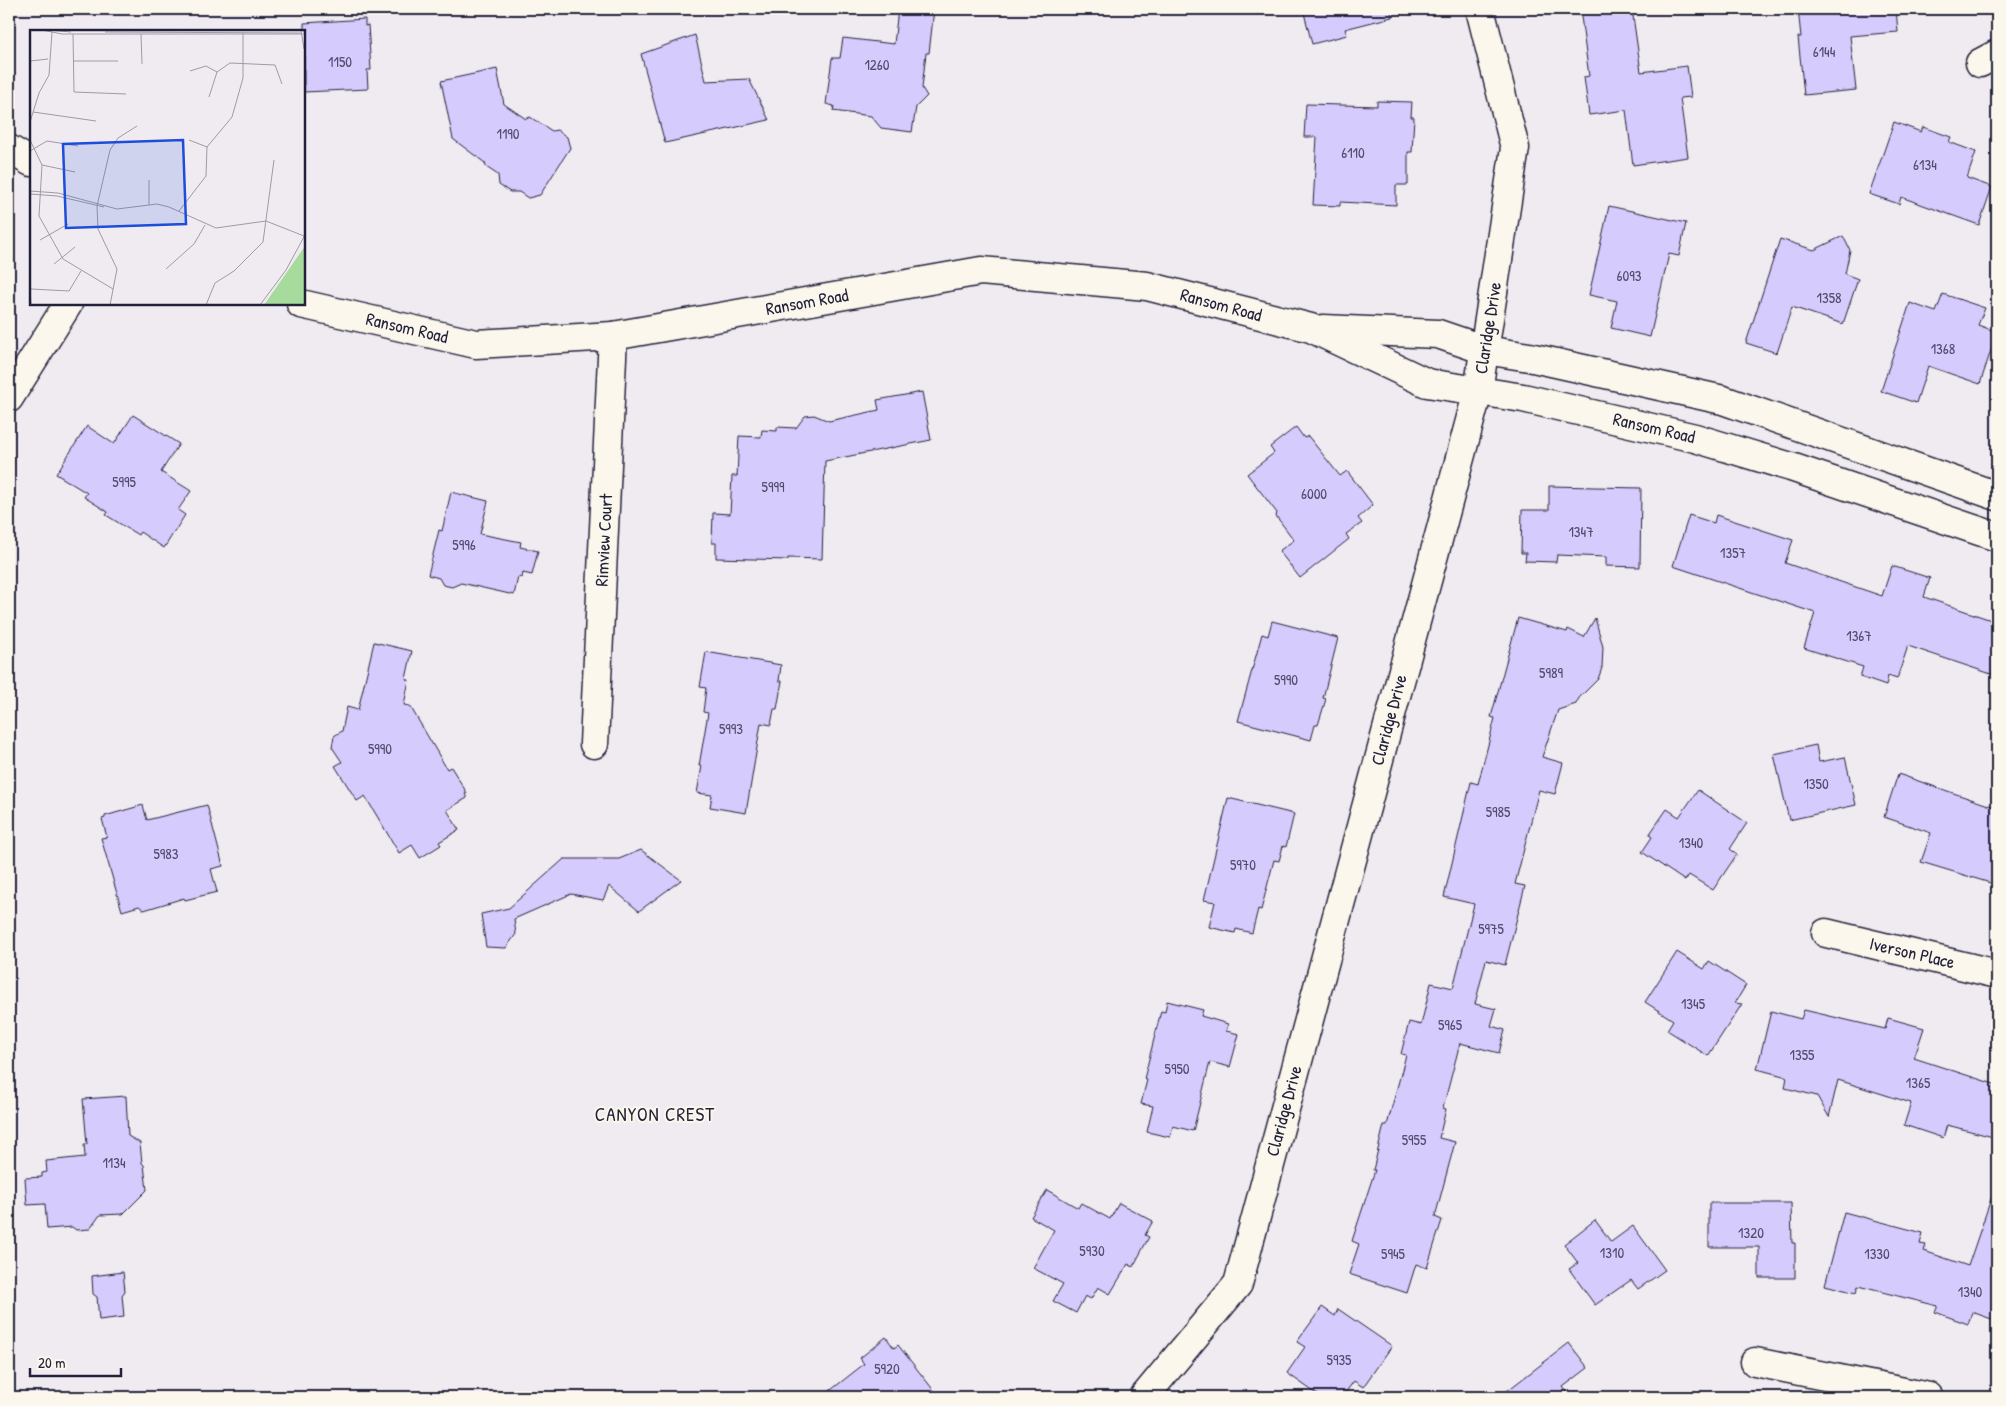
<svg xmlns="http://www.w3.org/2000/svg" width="2006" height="1406" viewBox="0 0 2006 1406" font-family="'Patrick Hand',sans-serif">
	<rect width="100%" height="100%" fill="#f0eaf1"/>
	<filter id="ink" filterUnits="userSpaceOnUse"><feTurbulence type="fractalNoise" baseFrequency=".02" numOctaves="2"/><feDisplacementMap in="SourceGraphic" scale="10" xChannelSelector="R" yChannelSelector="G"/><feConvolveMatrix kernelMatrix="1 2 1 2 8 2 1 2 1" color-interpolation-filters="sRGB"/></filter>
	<g filter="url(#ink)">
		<g fill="#d6cbfd" stroke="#22223b">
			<path d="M 898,9 L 934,9 L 929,53 L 926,53 L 922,88 L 927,96 L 916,107 L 912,132 L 881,128 L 871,116 L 833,111 L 834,106 L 826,104 L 832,58 L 840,58 L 843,38 L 894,44 Z"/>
			<path d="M 1303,9 L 1391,9 L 1392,17 L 1345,29 L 1347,35 L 1312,44 Z"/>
			<path d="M 1580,9 L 1632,9 L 1641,72 L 1687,66 L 1691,97 L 1680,98 L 1688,157 L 1633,165 L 1626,110 L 1589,115 L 1584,77 L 1589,76 Z"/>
			<path d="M 1798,9 L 1896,9 L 1898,32 L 1850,36 L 1856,90 L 1804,95 L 1798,37 L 1801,37 Z"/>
			<path d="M 365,19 L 365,26 L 368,25 L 371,70 L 367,70 L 368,89 L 304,92 L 304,23 Z"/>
			<path d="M 695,35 L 706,81 L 749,79 L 769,120 L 665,143 L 641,54 Z"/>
			<path d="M 497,69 L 504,104 L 526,119 L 530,117 L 552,131 L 557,130 L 567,137 L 570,148 L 540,195 L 528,198 L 519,192 L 510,192 L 499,185 L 498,175 L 486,167 L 485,163 L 453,139 L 441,81 Z"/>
			<path d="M 1377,101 L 1412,102 L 1411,117 L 1414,117 L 1412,152 L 1408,152 L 1408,185 L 1396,185 L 1396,205 L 1340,202 L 1340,206 L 1313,205 L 1317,137 L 1304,137 L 1306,104 L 1377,106 Z"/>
			<path d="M 1894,122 L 1921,132 L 1923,127 L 1951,137 L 1949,142 L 1976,152 L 1967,178 L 1992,187 L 1979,225 L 1901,197 L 1899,204 L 1869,194 Z"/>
			<path d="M 1609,206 L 1686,223 L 1679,256 L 1669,254 L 1650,337 L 1611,328 L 1617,301 L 1589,295 Z"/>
			<path d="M 1843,236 L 1850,250 L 1845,274 L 1858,279 L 1843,324 L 1792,307 L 1777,353 L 1746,343 L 1780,239 L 1814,250 Z"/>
			<path d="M 1943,294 L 1985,308 L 1978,325 L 1997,332 L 1980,384 L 1928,366 L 1916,403 L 1881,391 L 1910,303 L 1936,312 Z"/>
			<path d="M 922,392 L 931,440 L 825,461 L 822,559 L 788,558 L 788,560 L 716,558 L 716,543 L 712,543 L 713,513 L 730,514 L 732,476 L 737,476 L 739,436 L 761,437 L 762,430 L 777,431 L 777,427 L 796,428 L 805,416 L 814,415 L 829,421 L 879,410 L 877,400 Z"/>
			<path d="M 133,415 L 179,444 L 161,472 L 191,491 L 178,510 L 185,515 L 164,548 L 140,532 L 138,535 L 106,515 L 108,512 L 84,497 L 87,493 L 56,474 L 87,426 L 114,444 Z"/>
			<path d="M 1296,427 L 1304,438 L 1308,436 L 1340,476 L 1347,471 L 1373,505 L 1358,518 L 1362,523 L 1346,534 L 1349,539 L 1300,578 L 1279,551 L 1294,540 L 1276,516 L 1277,513 L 1247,474 L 1274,453 L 1270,447 Z"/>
			<path d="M 1549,486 L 1641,488 L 1640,567 L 1606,566 L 1606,557 L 1557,555 L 1556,562 L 1525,561 L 1526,553 L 1521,553 L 1522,510 L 1549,510 Z"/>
			<path d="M 451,492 L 488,501 L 480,534 L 521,542 L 520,547 L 538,551 L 532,575 L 523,573 L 522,578 L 518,577 L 514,595 L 461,583 L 452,587 L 443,585 L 439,578 L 428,575 L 439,530 L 442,531 Z"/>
			<path d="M 1689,515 L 1714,523 L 1716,515 L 1793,540 L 1785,563 L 1882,596 L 1892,566 L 1930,578 L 1924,597 L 1997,622 L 1997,676 L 1908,646 L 1897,679 L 1888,676 L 1886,686 L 1860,677 L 1863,667 L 1804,648 L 1815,613 L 1673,566 Z"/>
			<path d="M 1518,618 L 1567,632 L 1568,629 L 1584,637 L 1595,618 L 1603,647 L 1602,668 L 1598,679 L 1579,698 L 1576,704 L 1558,710 L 1542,757 L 1563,763 L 1555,794 L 1539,790 L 1515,884 L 1525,886 L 1505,965 L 1486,960 L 1475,1004 L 1496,1009 L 1491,1026 L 1505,1030 L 1499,1053 L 1460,1043 L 1443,1108 L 1446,1109 L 1439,1138 L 1455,1142 L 1435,1217 L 1442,1220 L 1427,1268 L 1416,1264 L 1407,1293 L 1349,1274 L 1359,1244 L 1352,1241 L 1375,1170 L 1373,1170 L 1384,1125 L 1387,1125 L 1406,1055 L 1401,1054 L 1409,1022 L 1421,1025 L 1431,983 L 1453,988 L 1474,904 L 1444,897 L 1471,782 L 1478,784 L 1495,718 L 1491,717 Z"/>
			<path d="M 1272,621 L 1338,638 L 1323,698 L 1326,699 L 1318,725 L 1315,725 L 1311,740 L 1238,721 L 1262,634 L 1268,636 Z"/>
			<path d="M 374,642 L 412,651 L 406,679 L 409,680 L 404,705 L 410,706 L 447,769 L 451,767 L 467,793 L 465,794 L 467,798 L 447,810 L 459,830 L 439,842 L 441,845 L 420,858 L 412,845 L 399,853 L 365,796 L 357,801 L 335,766 L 342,762 L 332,747 L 334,736 L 342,731 L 347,707 L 358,710 Z"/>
			<path d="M 706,652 L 781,665 L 779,681 L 782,681 L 777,709 L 774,709 L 771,725 L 761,723 L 746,813 L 710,807 L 712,795 L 697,793 L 702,766 L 699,766 L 708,713 L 703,712 L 706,688 L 700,687 Z"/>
			<path d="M 1816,745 L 1819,762 L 1845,757 L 1856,805 L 1789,820 L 1774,754 Z"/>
			<path d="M 1898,774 L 1997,808 L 1997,885 L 1921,862 L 1931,833 L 1884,817 Z"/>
			<path d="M 1698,790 L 1747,823 L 1730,849 L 1737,854 L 1713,890 L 1689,875 L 1685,881 L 1642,852 L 1652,837 L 1649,835 L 1667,809 L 1679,817 Z"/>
			<path d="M 1228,798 L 1294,814 L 1286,847 L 1283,846 L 1279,861 L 1274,860 L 1261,910 L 1258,909 L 1252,933 L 1236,929 L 1235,933 L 1209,927 L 1215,902 L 1204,900 Z"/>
			<path d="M 143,805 L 147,820 L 207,805 L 223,866 L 211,869 L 217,892 L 185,900 L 184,898 L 144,910 L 139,906 L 122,911 L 101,838 L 107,837 L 102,819 L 105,818 L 105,816 Z"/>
			<path d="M 641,850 L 681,880 L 639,911 L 609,886 L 603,900 L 571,894 L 514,919 L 516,934 L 506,948 L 486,947 L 481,914 L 509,908 L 564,859 L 619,859 Z"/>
			<path d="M 1677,952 L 1704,969 L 1709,961 L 1746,985 L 1735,1003 L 1742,1004 L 1708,1056 L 1667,1030 L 1673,1020 L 1645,1002 Z"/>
			<path d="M 1167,1001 L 1203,1010 L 1201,1016 L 1228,1024 L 1226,1031 L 1239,1034 L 1230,1067 L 1210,1062 L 1193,1131 L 1173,1126 L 1170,1137 L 1147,1132 L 1153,1106 L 1141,1104 L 1147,1080 L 1144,1079 L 1161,1011 L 1165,1012 Z"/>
			<path d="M 1804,1010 L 1885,1029 L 1888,1018 L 1924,1028 L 1914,1058 L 1997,1085 L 1997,1138 L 1947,1125 L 1943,1138 L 1904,1125 L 1911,1103 L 1838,1080 L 1829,1117 L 1817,1096 L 1785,1088 L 1787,1077 L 1757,1069 L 1771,1011 L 1801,1019 Z"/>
			<path d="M 126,1096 L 128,1136 L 140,1143 L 142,1163 L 144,1165 L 147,1190 L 123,1214 L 100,1215 L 90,1229 L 76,1230 L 72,1227 L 47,1229 L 45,1204 L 27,1205 L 25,1178 L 42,1177 L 42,1173 L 47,1172 L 46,1161 L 85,1157 L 84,1144 L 87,1144 L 83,1099 Z"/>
			<path d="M 1047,1190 L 1078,1208 L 1081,1203 L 1110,1219 L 1119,1203 L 1153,1221 L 1145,1235 L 1149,1237 L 1133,1267 L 1128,1264 L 1110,1294 L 1098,1287 L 1091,1299 L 1085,1296 L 1076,1313 L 1053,1301 L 1063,1284 L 1033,1268 L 1054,1230 L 1031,1217 Z"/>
			<path d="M 1993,1193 L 1997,1194 L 1997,1321 L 1972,1312 L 1968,1324 L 1935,1312 L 1938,1306 L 1858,1286 L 1856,1293 L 1825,1285 L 1844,1212 L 1923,1233 L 1920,1244 L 1926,1245 L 1924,1251 L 1968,1266 Z"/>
			<path d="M 1709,1203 L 1791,1203 L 1792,1243 L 1795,1243 L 1795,1278 L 1759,1278 L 1759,1247 L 1709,1247 Z"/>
			<path d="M 1595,1220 L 1611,1242 L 1633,1226 L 1665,1270 L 1638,1289 L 1631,1280 L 1595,1305 L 1569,1269 L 1578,1263 L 1564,1244 Z"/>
			<path d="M 123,1272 L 125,1291 L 122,1295 L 124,1317 L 99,1320 L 97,1297 L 93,1294 L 92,1276 Z"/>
			<path d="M 1322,1307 L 1335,1316 L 1338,1309 L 1392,1346 L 1363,1387 L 1354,1381 L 1342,1397 L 1321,1397 L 1287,1373 L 1305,1347 L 1297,1342 Z"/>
			<path d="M 886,1337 L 894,1348 L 898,1345 L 939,1397 L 822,1397 L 864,1364 L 860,1358 Z"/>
			<path d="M 1569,1343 L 1588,1368 L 1563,1387 L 1571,1397 L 1499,1397 Z"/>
		</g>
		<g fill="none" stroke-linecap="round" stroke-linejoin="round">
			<g stroke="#22223b" stroke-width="31">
				<g id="street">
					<path d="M 1980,63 L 1997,54"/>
					<path d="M 9,398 L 68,304"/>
					<path d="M 594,744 L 613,336"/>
					<path d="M 1826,933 L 1997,974"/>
					<path d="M 1755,1362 L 1929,1397"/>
					<path d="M 1144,1397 L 1238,1284 L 1478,391 L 1515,148 L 1480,9"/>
				</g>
			</g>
			<g stroke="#22223b" stroke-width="31">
				<g id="secondary">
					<path d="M 9,149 L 31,162"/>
					<path d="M 301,304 L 476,344 L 613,336 L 981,271 L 1147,286 L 1311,328 L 1427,383 L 1523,398 L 1695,438 L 1791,467 L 1997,537"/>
					<path d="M 1323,329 L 1438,334 L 1485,350 L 1529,357 L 1723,400 L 1997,496"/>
				</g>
			</g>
			<use href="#street" stroke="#fbf7ec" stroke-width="28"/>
			<use href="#secondary" stroke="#fbf7ec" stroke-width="28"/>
		</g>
	</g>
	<g text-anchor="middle" stroke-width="4" stroke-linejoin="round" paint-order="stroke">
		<g font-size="15" fill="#4f4c6c">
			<text x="1824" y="57">6144</text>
			<text x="340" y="67">1150</text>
			<text x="877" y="70">1260</text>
			<text x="508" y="139">1190</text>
			<text x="1353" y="158">6110</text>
			<text x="1925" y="170">6134</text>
			<text x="1629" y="281">6093</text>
			<text x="1829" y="303">1358</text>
			<text x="1943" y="354">1368</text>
			<text x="124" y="487">5995</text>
			<text x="773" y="492">5999</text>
			<text x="1314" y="499">6000</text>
			<text x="1581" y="537">1347</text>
			<text x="464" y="550">5996</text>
			<text x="1733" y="558">1357</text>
			<text x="1859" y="641">1367</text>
			<text x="1551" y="678">5989</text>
			<text x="1286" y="685">5990</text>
			<text x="731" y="734">5993</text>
			<text x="380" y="754">5990</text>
			<text x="1816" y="789">1350</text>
			<text x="1498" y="817">5985</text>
			<text x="1691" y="848">1340</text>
			<text x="166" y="859">5983</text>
			<text x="1243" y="870">5970</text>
			<text x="1491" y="934">5975</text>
			<text x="1693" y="1009">1345</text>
			<text x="1450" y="1030">5965</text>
			<text x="1802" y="1060">1355</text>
			<text x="1177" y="1074">5950</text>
			<text x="1918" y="1088">1365</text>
			<text x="1414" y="1145">5955</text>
			<text x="114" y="1168">1134</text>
			<text x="1751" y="1238">1320</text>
			<text x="1092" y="1256">5930</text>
			<text x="1612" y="1258">1310</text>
			<text x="1393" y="1259">5945</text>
			<text x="1877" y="1259">1330</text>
			<text x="1970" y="1297">1340</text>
			<text x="1339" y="1365">5935</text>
			<text x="887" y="1374">5920</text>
		</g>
		<g font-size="18" fill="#22223b" stroke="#fbf7ec">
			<text transform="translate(807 302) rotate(-10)" y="6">Ransom Road</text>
			<text transform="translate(1221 305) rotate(15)" y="6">Ransom Road</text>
			<text transform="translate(407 328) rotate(13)" y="6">Ransom Road</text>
			<text transform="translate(1488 328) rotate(-81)" y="6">Claridge Drive</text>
			<text transform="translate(1654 428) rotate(13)" y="6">Ransom Road</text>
			<text transform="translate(604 540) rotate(-87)" y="6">Rimview Court</text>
			<text transform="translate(1389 720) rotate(-75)" y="6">Claridge Drive</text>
			<text transform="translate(1912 953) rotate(13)" y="6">Iverson Place</text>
			<text transform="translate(1284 1111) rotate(-75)" y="6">Claridge Drive</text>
		</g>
		<g font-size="19" letter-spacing="1" fill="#22223b" stroke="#fbf7ec">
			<text x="655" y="1121">CANYON CREST</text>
		</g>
	</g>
	<g transform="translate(30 30)">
		<rect width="275" height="275" fill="#f0eaf1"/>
		<path d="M 275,216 L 275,275 L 234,275 Z" fill="#a6db9d"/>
		<path fill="none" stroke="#9e9aa8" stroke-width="1" d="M 12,0 L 32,4 L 273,4M 19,0 L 41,2M 271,0 L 274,19M 274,0 L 275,15M 75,2 L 271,3M 43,4 L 44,62 L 96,64M 111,4 L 112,34M 275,16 L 275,37M 0,31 L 18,29M 44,31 L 88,31M 160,41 L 176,36 L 187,42M 179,67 L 187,42 L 200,33 L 245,35 L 252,54M 3,82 L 66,91M 0,92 L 9,63 L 19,45 L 22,2M 0,110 L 12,135 L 9,186 L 33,229 L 83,259M 159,110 L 177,117M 0,121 L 17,111 L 48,116M 12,135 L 45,142M 0,161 L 28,163 L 87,179 L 127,174 L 139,177 L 186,198 L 236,191 L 274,206M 0,164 L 27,166 L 74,177M 119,175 L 119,150M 149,181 L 176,146 L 177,117 L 202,87 L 213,48 L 213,3M 10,210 L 38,194M 24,234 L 45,217M 136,239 L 164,214 L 175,195M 0,256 L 1,275M 1,259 L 39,261 L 51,241M 80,275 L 87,239 L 68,199 L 67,176 L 80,120 L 88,108 L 107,96M 176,275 L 185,253 L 204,241 L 233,212 L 244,130M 230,275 L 256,240 L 275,205"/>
		<path fill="#1d4ed8" fill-opacity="0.15" stroke="#1d4ed8" stroke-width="2.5" d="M 153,110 L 156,194 L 36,198 L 33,114 Z"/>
		<rect width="275" height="275" fill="none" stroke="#22223b" stroke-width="2.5"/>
	</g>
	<rect width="2006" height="1406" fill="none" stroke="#fbf7ec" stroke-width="30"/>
	<rect x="15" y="15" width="1976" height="1376" fill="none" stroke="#22223b" stroke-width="2" filter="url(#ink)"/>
	<path d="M30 1368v8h91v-8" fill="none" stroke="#22223b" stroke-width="2.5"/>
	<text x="38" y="1368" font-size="15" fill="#22223b" stroke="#fbf7ec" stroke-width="4" paint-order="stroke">20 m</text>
</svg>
